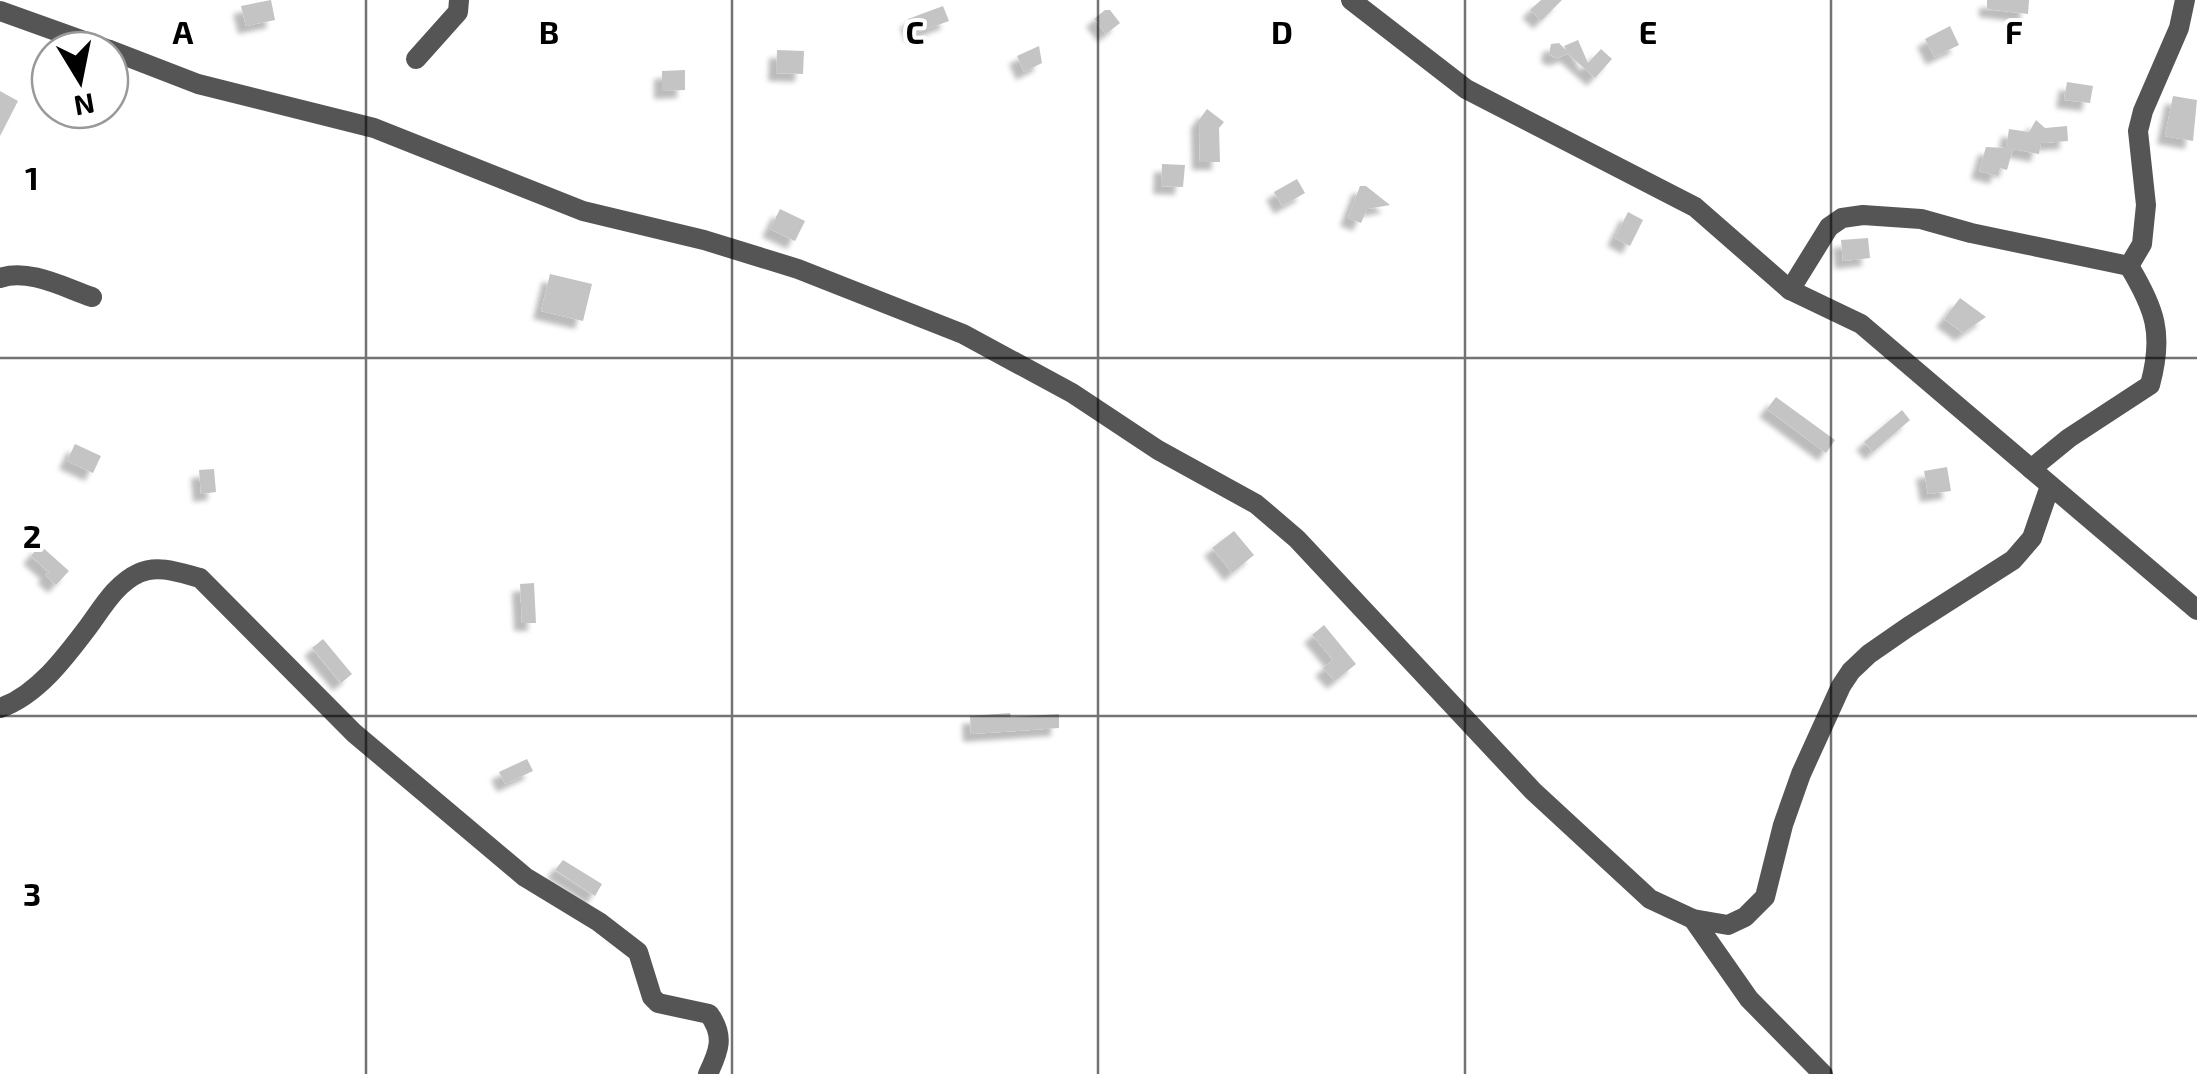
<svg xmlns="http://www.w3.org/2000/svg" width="2197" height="1074" viewBox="0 0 2197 1074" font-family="'Exo 2',sans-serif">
	<defs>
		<filter id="shadow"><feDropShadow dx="-8" dy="8" stdDeviation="2.5" flood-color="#0004"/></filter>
	</defs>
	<rect width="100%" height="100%" fill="#fff"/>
	<g fill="#c4c4c4" filter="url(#shadow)">
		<path d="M 271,0 L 275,20 L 246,26 L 241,6 Z"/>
		<path d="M 1541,0 L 1562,0 L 1541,21 L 1530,10 Z"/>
		<path d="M 1987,0 L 2029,0 L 2028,14 L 1987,9 Z"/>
		<path d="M 943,6 L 949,21 L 913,34 L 908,19 Z"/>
		<path d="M 1105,10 L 1110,10 L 1120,23 L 1106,34 L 1094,19 Z"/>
		<path d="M 1950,26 L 1959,45 L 1934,57 L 1925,39 Z"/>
		<path d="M 1578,40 L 1588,63 L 1601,49 L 1612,59 L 1595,78 L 1568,54 L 1556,58 L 1549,54 L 1551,44 L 1559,43 L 1566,50 L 1564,46 Z"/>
		<path d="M 1039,46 L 1042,63 L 1024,72 L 1017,56 Z"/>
		<path d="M 777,50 L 804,51 L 803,74 L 776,73 Z"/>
		<path d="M 685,70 L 685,90 L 662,91 L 662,71 Z"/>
		<path d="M 2067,82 L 2093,86 L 2090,103 L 2064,100 Z"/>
		<path d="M 0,91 L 18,101 L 0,136 Z"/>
		<path d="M 2173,96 L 2197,100 L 2193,141 L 2165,136 Z"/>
		<path d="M 1207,109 L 1224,122 L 1219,128 L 1220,162 L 1200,162 L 1199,120 Z"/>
		<path d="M 2036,120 L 2045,128 L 2067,126 L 2068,141 L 2041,143 L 2039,154 L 2013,149 L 2007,170 L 2000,168 L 1998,176 L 1979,171 L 1986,147 L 2006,148 L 2009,129 L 2029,132 Z"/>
		<path d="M 1162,164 L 1185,165 L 1183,187 L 1161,186 Z"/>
		<path d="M 1297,179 L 1305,193 L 1282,206 L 1274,192 Z"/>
		<path d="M 1360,186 L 1366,186 L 1390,205 L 1367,209 L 1361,223 L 1348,218 Z"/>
		<path d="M 780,209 L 805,221 L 795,241 L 770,229 Z"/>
		<path d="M 1628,212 L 1643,220 L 1630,246 L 1615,238 Z"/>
		<path d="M 1868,238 L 1870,258 L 1843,261 L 1841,240 Z"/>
		<path d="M 550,274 L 592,284 L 583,321 L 541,311 Z"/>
		<path d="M 1960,298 L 1986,317 L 1963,333 L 1944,319 Z"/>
		<path d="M 1776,397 L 1835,440 L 1826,453 L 1767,409 Z"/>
		<path d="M 1902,410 L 1910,420 L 1873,452 L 1864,442 Z"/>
		<path d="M 75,444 L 101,456 L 93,473 L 67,461 Z"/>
		<path d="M 1947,467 L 1951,491 L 1928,494 L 1924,471 Z"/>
		<path d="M 214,469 L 216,492 L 201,494 L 199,470 Z"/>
		<path d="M 1234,531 L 1254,555 L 1232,573 L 1212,548 Z"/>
		<path d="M 40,545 L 69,571 L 56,585 L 45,575 L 49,572 L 31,556 Z"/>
		<path d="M 534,583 L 536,623 L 522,623 L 520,584 Z"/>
		<path d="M 1324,625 L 1356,664 L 1335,681 L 1323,668 L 1333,660 L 1312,635 Z"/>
		<path d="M 323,639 L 352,674 L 341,683 L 312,648 Z"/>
		<path d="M 1010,713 L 1011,717 L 1059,714 L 1059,728 L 971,734 L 970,716 Z"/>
		<path d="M 527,759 L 533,771 L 505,784 L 499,772 Z"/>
		<path d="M 563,860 L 602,884 L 595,896 L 555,870 Z"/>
	</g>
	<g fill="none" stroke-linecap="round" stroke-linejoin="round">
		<g stroke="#555" stroke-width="20">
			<path d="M 1351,0 L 1466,89 L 1695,207 L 1790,290 L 1861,324 L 2197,610"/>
			<path d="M 0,11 L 109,50"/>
			<path d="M 110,50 L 198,84 L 374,128 L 583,211 L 704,240 L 798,269 L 963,334 L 1072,393 L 1158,450 L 1256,504 L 1297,539 L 1533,791 L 1650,899 L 1693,919 L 1728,925 L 1745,917 L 1765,897 L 1783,825 L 1801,774 L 1841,686 L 1851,671 L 1869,654 L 1908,627 L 2013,560 L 2032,538 L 2050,486"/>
			<path d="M 416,59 L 458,12 L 459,0"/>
			<path d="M 0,278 C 29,268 65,288 92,297"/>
			<path d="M 1790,290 L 1829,227 L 1842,218 L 1863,215 L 1921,219 L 1971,233 L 2129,266 L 2142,244 L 2146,205 L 2138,131 L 2143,111 L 2179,28 L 2185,0"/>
			<path d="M 2031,469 L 2069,438 L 2150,385 C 2164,334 2155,309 2129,266"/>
			<path d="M 0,708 C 38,695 67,655 91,623 C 104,605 117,583 139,573 C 158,564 181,573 200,578 L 354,733 L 525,877 L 599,922 L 638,952 L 652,997 L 658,1003 L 709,1014 C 725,1036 719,1051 708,1074"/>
			<path d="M 1693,919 L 1749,999 L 1823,1074"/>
		</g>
	</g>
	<path fill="none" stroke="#000" stroke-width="2.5" stroke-opacity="0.55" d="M 366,0 L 366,1074M 732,0 L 732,1074M 1098,0 L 1098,1074M 1465,0 L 1465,1074M 1831,0 L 1831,1074M 0,358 L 2197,358M 0,716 L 2197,716"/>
	<g font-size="32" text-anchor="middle" font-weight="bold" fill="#000" stroke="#fff" stroke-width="8" stroke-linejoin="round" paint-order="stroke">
		<text x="183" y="44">A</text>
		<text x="549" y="44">B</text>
		<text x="915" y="44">C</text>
		<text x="1282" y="44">D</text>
		<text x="1648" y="44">E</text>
		<text x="2014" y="44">F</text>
		<text x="32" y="190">1</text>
		<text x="32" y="548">2</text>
		<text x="32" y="906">3</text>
	</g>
	<g transform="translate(80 80) rotate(170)"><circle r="48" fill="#ffffff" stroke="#999999" stroke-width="2.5"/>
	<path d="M0-8L18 38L0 25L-18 38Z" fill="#000000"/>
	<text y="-15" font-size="28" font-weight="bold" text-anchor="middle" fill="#000000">N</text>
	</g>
</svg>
